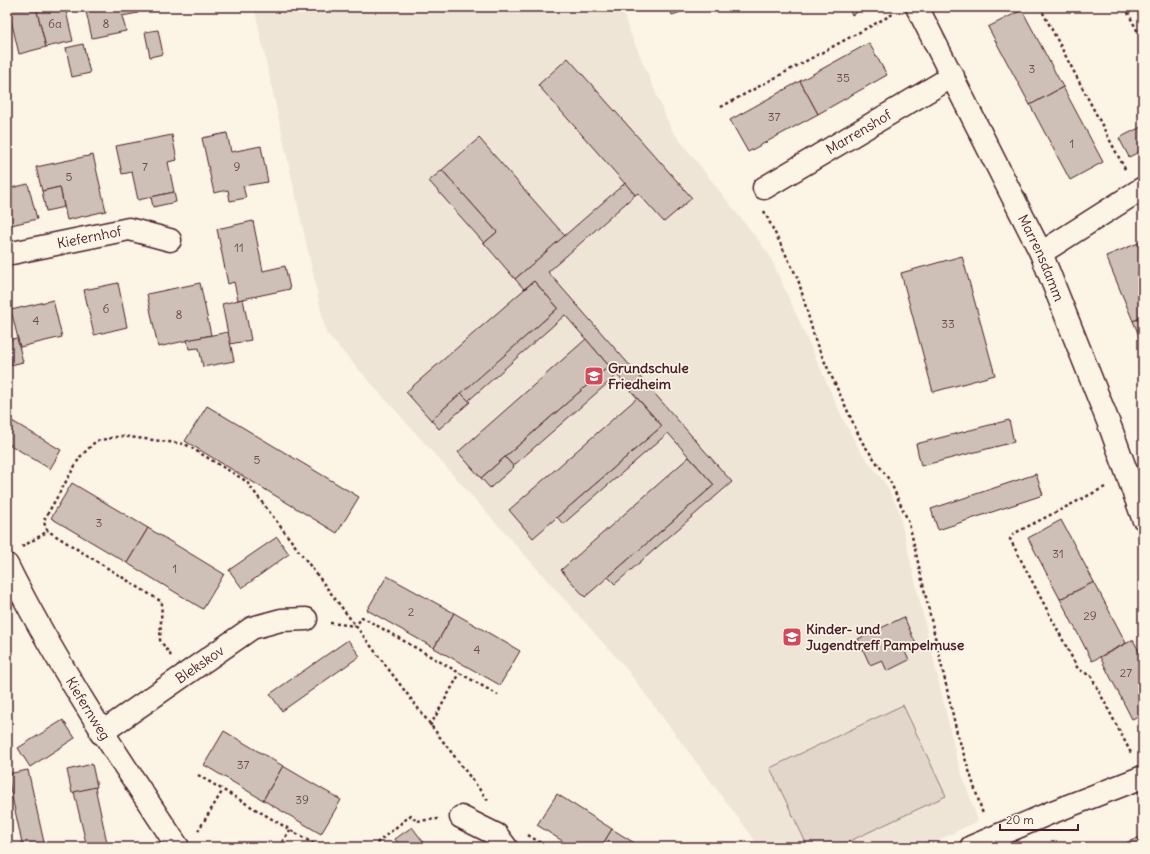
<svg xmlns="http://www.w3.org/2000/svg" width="1150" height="854" viewBox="0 0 1150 854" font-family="Delius,sans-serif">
	<rect width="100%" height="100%" fill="#fcf5e5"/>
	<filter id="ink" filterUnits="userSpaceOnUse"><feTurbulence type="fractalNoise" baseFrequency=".025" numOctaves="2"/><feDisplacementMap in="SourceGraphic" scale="8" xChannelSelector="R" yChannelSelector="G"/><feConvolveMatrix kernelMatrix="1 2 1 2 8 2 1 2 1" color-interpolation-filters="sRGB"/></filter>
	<g filter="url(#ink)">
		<path fill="#eee5d7" d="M 254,7 L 622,7 L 627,25 L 671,129 L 769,254 L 843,419 L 860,451 L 885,483 L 898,508 L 957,759 L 978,821 L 924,847 L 760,847 L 624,666 L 326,333 Z"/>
		<path fill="#e2d5ca" stroke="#967a7a" d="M 903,705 L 946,796 L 837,847 L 808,847 L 770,768 Z"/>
		<g fill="#cfc0b7" stroke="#4a1f2b">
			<path d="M 8,7 L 36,7 L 46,47 L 19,54 Z"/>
			<path d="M 36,7 L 65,7 L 73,41 L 46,47 Z"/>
			<path d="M 85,7 L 137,7 L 138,13 L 122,16 L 126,31 L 92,38 Z"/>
			<path d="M 669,7 L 695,7 L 672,15 Z"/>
			<path d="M 848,7 L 866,7 L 852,15 Z"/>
			<path d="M 1022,10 L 1063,87 L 1030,105 L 988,27 Z"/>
			<path d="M 158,30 L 163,54 L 150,57 L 145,32 Z"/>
			<path d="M 869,43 L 887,75 L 818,114 L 800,81 Z"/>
			<path d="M 83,44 L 90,73 L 72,77 L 66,48 Z"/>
			<path d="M 568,58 L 692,198 L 664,222 L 638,193 L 635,195 L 538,85 Z"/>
			<path d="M 800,81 L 818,114 L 748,152 L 730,120 Z"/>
			<path d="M 1063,87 L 1103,162 L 1070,180 L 1030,105 Z"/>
			<path d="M 1143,126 L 1143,150 L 1129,157 L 1119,138 Z"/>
			<path d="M 227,133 L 231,152 L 261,146 L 268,182 L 243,186 L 246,198 L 230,201 L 228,190 L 214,193 L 202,138 Z"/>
			<path d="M 172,135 L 177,160 L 168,162 L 174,192 L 138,200 L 132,172 L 122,174 L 116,146 Z"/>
			<path d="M 479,138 L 565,236 L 515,279 L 484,243 L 497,232 L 442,170 Z"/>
			<path d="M 93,155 L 106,211 L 67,220 L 60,187 L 42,191 L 36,167 Z"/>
			<path d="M 7,169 L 11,188 L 28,184 L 37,219 L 7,226 Z"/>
			<path d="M 442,170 L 497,232 L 484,243 L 429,181 Z"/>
			<path d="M 625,183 L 635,195 L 548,272 L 732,482 L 615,584 L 608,577 L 714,485 L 668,433 L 563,524 L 557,517 L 662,426 L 617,375 L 513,466 L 505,457 L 609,366 L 565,315 L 468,401 L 461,393 L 558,308 L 534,281 L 524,289 L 515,279 Z"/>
			<path d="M 60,187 L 64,207 L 46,211 L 42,191 Z"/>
			<path d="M 174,192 L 176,202 L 153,207 L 151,197 Z"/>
			<path d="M 253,221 L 263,271 L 285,266 L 290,289 L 238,300 L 234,282 L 228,284 L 217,229 Z"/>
			<path d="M 1141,242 L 1143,247 L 1143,317 L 1133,321 L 1106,256 Z"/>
			<path d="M 962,256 L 995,375 L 933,392 L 901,273 Z"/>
			<path d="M 534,281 L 558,308 L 431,420 L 406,392 Z"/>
			<path d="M 118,283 L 127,327 L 94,335 L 84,290 Z"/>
			<path d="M 200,283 L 211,335 L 158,347 L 147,294 Z"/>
			<path d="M 243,299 L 251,340 L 230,344 L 222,304 Z"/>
			<path d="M 53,300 L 62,337 L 20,347 L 11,310 Z"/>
			<path d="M 1143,317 L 1143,345 L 1133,321 Z"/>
			<path d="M 228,332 L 234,361 L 203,367 L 199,348 L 189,349 L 187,340 Z"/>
			<path d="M 17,338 L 23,362 L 11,365 L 7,340 Z"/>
			<path d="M 586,339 L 609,366 L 481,478 L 458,452 Z"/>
			<path d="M 461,393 L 470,402 L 439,429 L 431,420 Z"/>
			<path d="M 637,398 L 662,426 L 533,538 L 509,510 Z"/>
			<path d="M 207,406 L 359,497 L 337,533 L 185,441 Z"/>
			<path d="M 1009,420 L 1014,442 L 921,466 L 916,444 Z"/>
			<path d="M 12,421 L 61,450 L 50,469 L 7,443 L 7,429 Z"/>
			<path d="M 505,457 L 514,467 L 490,488 L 481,478 Z"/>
			<path d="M 689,457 L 714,485 L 585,597 L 561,570 Z"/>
			<path d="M 1036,474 L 1043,495 L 938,530 L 931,509 Z"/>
			<path d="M 72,483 L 148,528 L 127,563 L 51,518 Z"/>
			<path d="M 1061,520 L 1094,582 L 1060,599 L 1028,538 Z"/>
			<path d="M 148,528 L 224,574 L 203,609 L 127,563 Z"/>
			<path d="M 277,537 L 289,554 L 242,588 L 229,570 Z"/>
			<path d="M 387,576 L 454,613 L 434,648 L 367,610 Z"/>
			<path d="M 1094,582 L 1126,643 L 1092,661 L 1060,599 Z"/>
			<path d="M 454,613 L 520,651 L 500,685 L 434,648 Z"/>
			<path d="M 904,617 L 916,644 L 904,650 L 909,660 L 887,671 L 882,660 L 870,665 L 858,639 Z"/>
			<path d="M 348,640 L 360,656 L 282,711 L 270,694 Z"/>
			<path d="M 1133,640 L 1143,658 L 1143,714 L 1132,719 L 1100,657 Z"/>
			<path d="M 63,720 L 75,738 L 30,767 L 18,748 Z"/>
			<path d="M 224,731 L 283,766 L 263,800 L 204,765 Z"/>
			<path d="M 92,764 L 97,787 L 72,793 L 67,770 Z"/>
			<path d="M 283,766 L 341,800 L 321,834 L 263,800 Z"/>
			<path d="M 28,770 L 45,847 L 23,847 L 7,774 Z"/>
			<path d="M 95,787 L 108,847 L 87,847 L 74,792 Z"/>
			<path d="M 557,794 L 612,829 L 601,847 L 572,847 L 537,825 Z"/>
			<path d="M 412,827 L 427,847 L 401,847 L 395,839 Z"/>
			<path d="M 612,829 L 641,847 L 601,847 Z"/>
			<path d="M 1143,836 L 1143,847 L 1115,847 Z"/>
		</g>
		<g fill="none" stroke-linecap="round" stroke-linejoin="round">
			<g stroke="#4a1f2b" stroke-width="25">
				<g id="minor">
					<path id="s1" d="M 917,7 L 1041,253 L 1111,429 L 1143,518"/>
					<path id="s2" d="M 764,188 L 953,76"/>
					<path d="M 1041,253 L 1143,188"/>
					<path id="s3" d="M 7,254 L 129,229 L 170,240"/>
					<path id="s4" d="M 7,565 C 56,664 117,755 178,847"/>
					<path id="s5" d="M 101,733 L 252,628 L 281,620 L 306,619"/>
					<path d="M 461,817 L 497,835 L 506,847"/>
					<path d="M 971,847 L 1050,813 L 1143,777"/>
				</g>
			</g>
			<g stroke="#4a1f2b" stroke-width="2.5" stroke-dasharray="3 3" stroke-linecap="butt">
				<path d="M 1040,7 L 1126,171"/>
				<path d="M 1125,7 L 1143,42"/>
				<path d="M 721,107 L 893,14"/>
				<path d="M 764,211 L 798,279 L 816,343 L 862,442 L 890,481 L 909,523 L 957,733 L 983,814"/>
				<path d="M 1105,487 L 1013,534 L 1010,539 L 1078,669 L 1091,676 L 1132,755"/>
				<path d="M 22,547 L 48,531"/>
				<path d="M 330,623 L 356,626 L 362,617 L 498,695"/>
				<path d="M 171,656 L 160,640 L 162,602 L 48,531 L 45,526 L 44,520 L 80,457 L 96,441 L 121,436 L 185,444 L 246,481 L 489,802"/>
				<path d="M 430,726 L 460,673"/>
				<path d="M 198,775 L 319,847"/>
				<path d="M 198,831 L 223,790"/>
				<path d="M 528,835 L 547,847"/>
				<path d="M 279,847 L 290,830"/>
				<path d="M 372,847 L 411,815 L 416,821 L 438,819"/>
			</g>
			<use href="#minor" stroke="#fcf5e5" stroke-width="22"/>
		</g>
	</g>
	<defs>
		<g id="school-square" transform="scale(1)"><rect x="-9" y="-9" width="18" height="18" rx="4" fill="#d1495b" stroke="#fcf5e5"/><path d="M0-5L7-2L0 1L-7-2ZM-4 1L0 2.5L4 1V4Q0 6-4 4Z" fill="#fff"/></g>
	</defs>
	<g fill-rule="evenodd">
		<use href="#school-square" x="594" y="376"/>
		<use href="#school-square" x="792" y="637"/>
	</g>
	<g text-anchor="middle" stroke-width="3.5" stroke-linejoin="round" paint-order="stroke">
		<g font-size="12" fill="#6b474e">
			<text x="55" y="28">6a</text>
			<text x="106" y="28">8</text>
			<text x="1032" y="73">3</text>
			<text x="843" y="82">35</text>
			<text x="774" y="121">37</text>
			<text x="1072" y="148">1</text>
			<text x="145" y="171">7</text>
			<text x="237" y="171">9</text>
			<text x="69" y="181">5</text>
			<text x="239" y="252">11</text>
			<text x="106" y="313">6</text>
			<text x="179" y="319">8</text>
			<text x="36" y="325">4</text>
			<text x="948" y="328">33</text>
			<text x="257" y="464">5</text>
			<text x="99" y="527">3</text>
			<text x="1058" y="558">31</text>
			<text x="175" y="573">1</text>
			<text x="411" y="616">2</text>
			<text x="1090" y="620">29</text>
			<text x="477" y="654">4</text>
			<text x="1126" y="677">27</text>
			<text x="243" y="769">37</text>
			<text x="302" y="804">39</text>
		</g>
		<g font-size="14" fill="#4a1f2b" stroke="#fcf5e5">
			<text dy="5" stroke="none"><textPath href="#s2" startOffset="110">Marrenshof</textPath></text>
			<text dy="5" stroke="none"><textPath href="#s3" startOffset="84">Kiefernhof</textPath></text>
			<text dy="5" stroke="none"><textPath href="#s1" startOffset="280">Marrensdamm</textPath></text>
			<text dy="5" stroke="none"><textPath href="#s5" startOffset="120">Blekskov</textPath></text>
			<text dy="5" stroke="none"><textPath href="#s4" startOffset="165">Kiefernweg</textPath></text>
		</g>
		<g font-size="14" font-weight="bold" fill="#4a1f2b" stroke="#fcf5e5" text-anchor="start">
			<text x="608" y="373">Grundschule<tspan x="608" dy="16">Friedheim</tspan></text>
			<text x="806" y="634">Kinder- und<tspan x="806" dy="16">Jugendtreff Pampelmuse</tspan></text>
		</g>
	</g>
	<rect width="1150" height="854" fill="none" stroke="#fcf5e5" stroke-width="24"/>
	<rect x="12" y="12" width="1126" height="830" fill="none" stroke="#4a1f2b" stroke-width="1.5" filter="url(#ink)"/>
	<path d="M1000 824v6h78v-6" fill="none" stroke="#4a1f2b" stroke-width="2"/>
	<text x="1006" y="824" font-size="12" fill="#4a1f2b" stroke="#fcf5e5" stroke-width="3" paint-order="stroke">20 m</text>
</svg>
